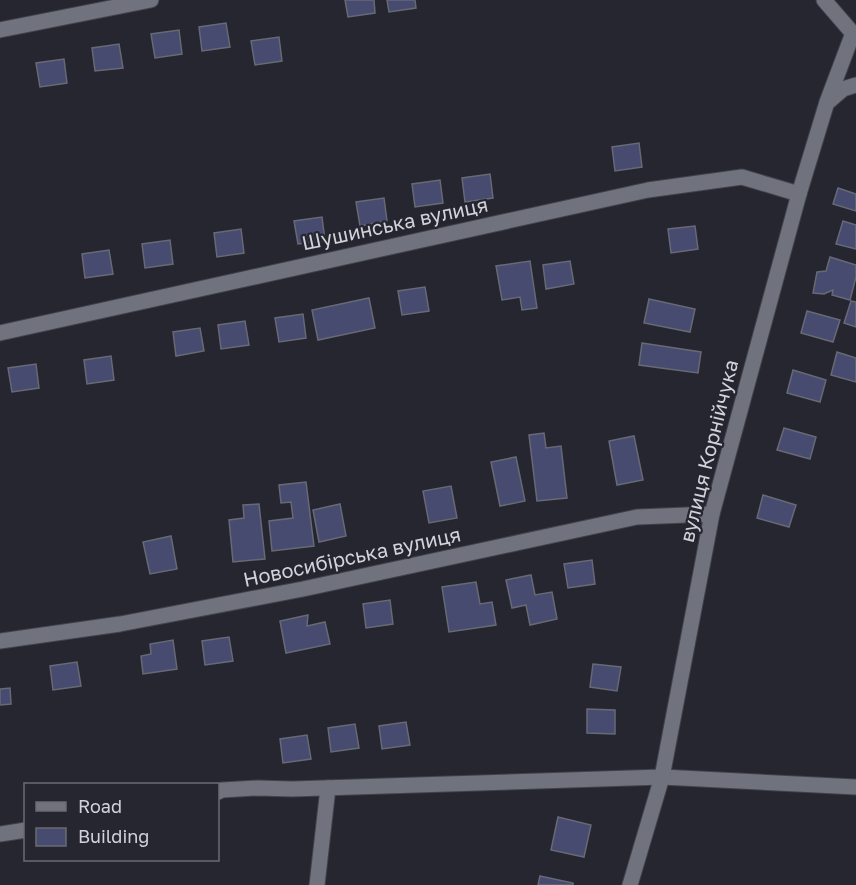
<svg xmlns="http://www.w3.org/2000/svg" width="856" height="885" viewBox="0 0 856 885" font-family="'Golos Text',sans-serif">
	<rect width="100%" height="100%" fill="#252630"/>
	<g fill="#474b6f" stroke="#676975" stroke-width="1.5">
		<path d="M 345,0 L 374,0 L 375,13 L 348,17 Z"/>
		<path d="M 387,0 L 415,0 L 416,8 L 389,12 Z"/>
		<path d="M 226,23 L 230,47 L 202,51 L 199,27 Z"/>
		<path d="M 179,30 L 182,54 L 155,58 L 151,34 Z"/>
		<path d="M 279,37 L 282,61 L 255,65 L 251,41 Z"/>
		<path d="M 119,44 L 123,68 L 95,71 L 92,48 Z"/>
		<path d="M 64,59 L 67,83 L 40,87 L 36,63 Z"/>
		<path d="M 639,143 L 642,167 L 615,171 L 612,147 Z"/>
		<path d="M 490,174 L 493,198 L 465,202 L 462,178 Z"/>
		<path d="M 440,180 L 443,203 L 415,207 L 412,184 Z"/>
		<path d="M 838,188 L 856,194 L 856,211 L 833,204 Z"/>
		<path d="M 384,198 L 387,221 L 360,226 L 356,202 Z"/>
		<path d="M 322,217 L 325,241 L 298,244 L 294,221 Z"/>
		<path d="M 843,221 L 856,225 L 856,249 L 836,244 Z"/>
		<path d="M 695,226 L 698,249 L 671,253 L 668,229 Z"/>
		<path d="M 241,229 L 244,253 L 217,257 L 214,233 Z"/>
		<path d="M 170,240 L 173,264 L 145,268 L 142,244 Z"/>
		<path d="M 109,250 L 113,274 L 85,278 L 82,254 Z"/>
		<path d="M 830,257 L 856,265 L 856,277 L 850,300 L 832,295 L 833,290 L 824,294 L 813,293 L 817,272 L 826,271 Z"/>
		<path d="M 530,261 L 537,308 L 522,310 L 520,297 L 502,300 L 496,266 Z"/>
		<path d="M 570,261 L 574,284 L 546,289 L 543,265 Z"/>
		<path d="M 425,287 L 429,311 L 402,315 L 398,291 Z"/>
		<path d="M 369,298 L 375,328 L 318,340 L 312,310 Z"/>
		<path d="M 649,299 L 695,309 L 690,332 L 644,323 Z"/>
		<path d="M 851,301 L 856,302 L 856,327 L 844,323 Z"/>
		<path d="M 807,311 L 840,320 L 833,342 L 801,333 Z"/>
		<path d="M 303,314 L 306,338 L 279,342 L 275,318 Z"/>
		<path d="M 245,321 L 249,345 L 221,349 L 218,325 Z"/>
		<path d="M 200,328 L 204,351 L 176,356 L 173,332 Z"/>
		<path d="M 642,343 L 701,352 L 698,373 L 639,365 Z"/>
		<path d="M 837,352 L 856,358 L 856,382 L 831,375 Z"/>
		<path d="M 111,356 L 114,380 L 87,384 L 84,360 Z"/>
		<path d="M 36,364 L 39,388 L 12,392 L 8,368 Z"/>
		<path d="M 793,370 L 826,380 L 820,402 L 787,393 Z"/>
		<path d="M 784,428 L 816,437 L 810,459 L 777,450 Z"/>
		<path d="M 544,433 L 546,448 L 561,446 L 567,498 L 537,501 L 529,435 Z"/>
		<path d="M 634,436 L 643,480 L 617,485 L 609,441 Z"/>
		<path d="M 516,457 L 525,501 L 500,506 L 491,462 Z"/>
		<path d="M 306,482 L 314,546 L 272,551 L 269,521 L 293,518 L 291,502 L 281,503 L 279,485 Z"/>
		<path d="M 451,486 L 457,518 L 429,523 L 423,491 Z"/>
		<path d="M 763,495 L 796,505 L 789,527 L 757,518 Z"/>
		<path d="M 259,504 L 265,559 L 233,562 L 229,520 L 244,518 L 243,505 Z"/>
		<path d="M 340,504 L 346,536 L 319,542 L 313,510 Z"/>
		<path d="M 171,536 L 177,569 L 150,574 L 143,542 Z"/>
		<path d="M 592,560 L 595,584 L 568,588 L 564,564 Z"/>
		<path d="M 531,575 L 535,595 L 552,592 L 557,619 L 530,625 L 526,605 L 512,608 L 506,580 Z"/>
		<path d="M 476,582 L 480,604 L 492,602 L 496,625 L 449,632 L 442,587 Z"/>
		<path d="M 390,600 L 393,624 L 366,628 L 363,604 Z"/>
		<path d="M 308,615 L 307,626 L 325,622 L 330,644 L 286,653 L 280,621 Z"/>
		<path d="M 229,637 L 233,661 L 205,665 L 202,641 Z"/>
		<path d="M 173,640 L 177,669 L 143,674 L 141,656 L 151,654 L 150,644 Z"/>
		<path d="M 77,662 L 81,686 L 53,690 L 50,666 Z"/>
		<path d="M 593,664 L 621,667 L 617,691 L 590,687 Z"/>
		<path d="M 10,688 L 11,704 L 0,705 L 0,689 Z"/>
		<path d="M 587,709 L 615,710 L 615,734 L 587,733 Z"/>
		<path d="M 406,722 L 410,745 L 382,749 L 379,726 Z"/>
		<path d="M 355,724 L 359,748 L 331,752 L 328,728 Z"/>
		<path d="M 307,735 L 311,759 L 283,763 L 280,739 Z"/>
		<path d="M 558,817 L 591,825 L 584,857 L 551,850 Z"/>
		<path d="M 540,876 L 573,883 L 573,885 L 538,885 Z"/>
	</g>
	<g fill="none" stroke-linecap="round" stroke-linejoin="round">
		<g stroke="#41424a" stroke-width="17">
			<g id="minor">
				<path d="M 824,0 L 856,37"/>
				<path d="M 0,30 L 151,0"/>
				<path d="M 828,102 L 843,89 L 856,85"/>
				<path d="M 0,333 L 648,190 L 742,177 L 799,194"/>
				<path d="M 0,641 L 120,624 L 303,589 L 637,517 L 712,514"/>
				<path d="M 218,792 L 222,790 L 258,788 L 292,789 L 662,777 L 856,787"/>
				<path d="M 0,834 L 26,830"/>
				<path d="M 317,885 L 328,788"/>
				<path d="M 630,885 L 662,777 L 712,514 L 799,194 L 827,102 L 853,33"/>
			</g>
		</g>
		<use href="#minor" stroke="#70727e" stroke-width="15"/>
	</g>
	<g text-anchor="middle" stroke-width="4.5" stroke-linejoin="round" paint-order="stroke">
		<g font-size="20" fill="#d2d3da" stroke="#252630">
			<text transform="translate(395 224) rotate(-12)" y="7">Шушинська вулиця</text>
			<text transform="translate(709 451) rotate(-76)" y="7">вулиця Корнійчука</text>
			<text transform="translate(352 557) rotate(-12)" y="7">Новосибірська вулиця</text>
		</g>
	</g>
	<rect x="24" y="783" width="195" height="78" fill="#252630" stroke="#6a6b74" stroke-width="1.5"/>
	<rect x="36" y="802" width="30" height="9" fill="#70727e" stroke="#6a6b74" stroke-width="1.5"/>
	<text x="78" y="813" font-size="18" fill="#d2d3da">Road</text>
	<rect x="36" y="828" width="30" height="18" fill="#474b6f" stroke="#6a6b74" stroke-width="1.5"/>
	<text x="78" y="843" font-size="18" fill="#d2d3da">Building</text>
</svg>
